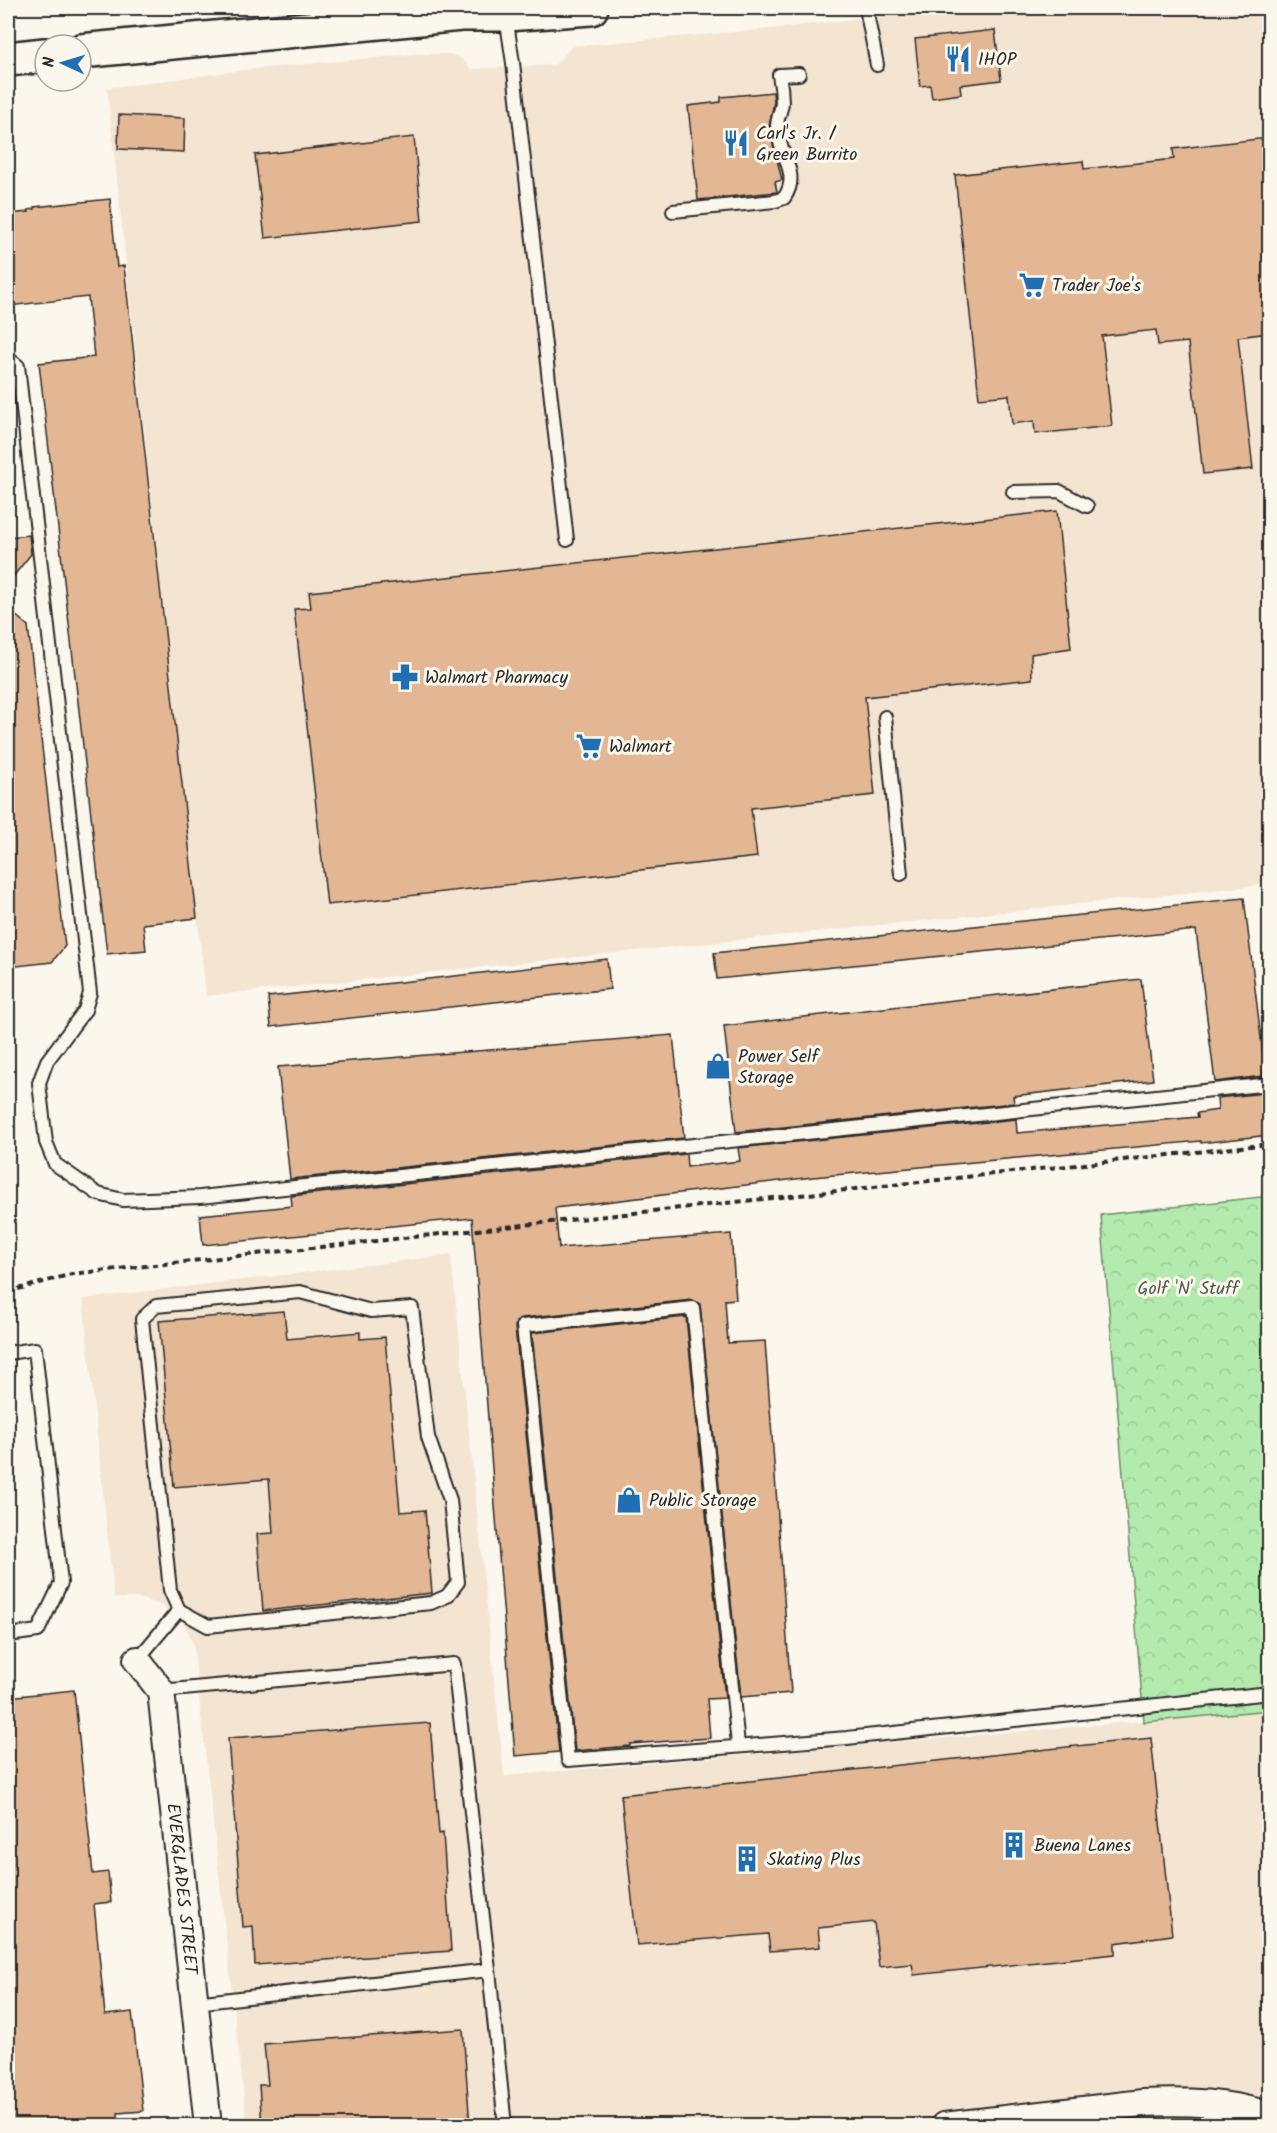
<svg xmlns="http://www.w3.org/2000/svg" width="1277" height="2133" viewBox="0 0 1277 2133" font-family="Kalam,sans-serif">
	<defs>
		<pattern id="park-crowns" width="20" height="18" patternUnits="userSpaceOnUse" patternTransform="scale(1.5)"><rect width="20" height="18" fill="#b3ebae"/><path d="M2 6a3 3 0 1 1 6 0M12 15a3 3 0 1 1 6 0" fill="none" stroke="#9aca96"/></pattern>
	</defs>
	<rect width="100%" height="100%" fill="#fbf7ec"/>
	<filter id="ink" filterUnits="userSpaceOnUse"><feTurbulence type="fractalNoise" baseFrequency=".0167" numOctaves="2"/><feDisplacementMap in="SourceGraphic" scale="12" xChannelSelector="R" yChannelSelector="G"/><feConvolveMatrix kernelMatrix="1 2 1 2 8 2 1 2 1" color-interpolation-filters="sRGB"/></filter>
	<g filter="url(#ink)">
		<g fill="#f4e4d2">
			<path d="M 942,8 L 1269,8 L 1269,884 L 206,996 L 107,88 L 245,70 L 416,54 L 451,54 L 462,59 L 471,69 L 555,65 L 572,46 L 782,28 Z"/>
			<path d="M 451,1255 L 504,1776 L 1269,1710 L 1269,2125 L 247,2125 L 193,1643 L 183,1622 L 160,1605 L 138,1598 L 114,1598 L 83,1299 Z"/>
		</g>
		<path fill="url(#park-crowns)" stroke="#6f8b6c" stroke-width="1.5" d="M 1269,1196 L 1269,1710 L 1144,1722 L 1101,1215 Z"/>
		<g fill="#e4b794" stroke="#2b2b2b" stroke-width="1.5">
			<path d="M 995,30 L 1001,80 L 960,85 L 961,94 L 932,98 L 930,85 L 920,86 L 915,39 Z"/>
			<path d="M 773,92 L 774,102 L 769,127 L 782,180 L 775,182 L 777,192 L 698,200 L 688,106 L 721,102 L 721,97 Z"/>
			<path d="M 119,115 L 185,118 L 184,152 L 118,149 Z"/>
			<path d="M 414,137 L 422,221 L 265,238 L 255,155 Z"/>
			<path d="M 1267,138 L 1269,157 L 1269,333 L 1238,337 L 1253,469 L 1203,474 L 1188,342 L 1158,345 L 1156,330 L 1102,336 L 1112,426 L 1035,434 L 1034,421 L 1012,424 L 1009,395 L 979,398 L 955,175 L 1083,161 L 1084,169 L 1174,159 L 1173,149 Z"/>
			<path d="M 110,199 L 117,267 L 124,266 L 197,918 L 143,924 L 146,950 L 107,954 L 39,363 L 94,357 L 88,297 L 8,306 L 8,214 L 29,212 L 28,210 L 35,209 L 34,207 Z"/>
			<path d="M 1057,511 L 1071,648 L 1031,654 L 1032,679 L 865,697 L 875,795 L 751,808 L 757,857 L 327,905 L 294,609 L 311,608 L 309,592 Z"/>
			<path d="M 29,535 L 31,554 L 8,583 L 8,537 Z"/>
			<path d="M 8,609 L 28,626 L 65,946 L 52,962 L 8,967 Z"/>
			<path d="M 1244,898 L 1265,1071 L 1263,1071 L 1263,1076 L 1215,1082 L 1196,930 L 717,979 L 714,953 Z"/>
			<path d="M 607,959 L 610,989 L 271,1027 L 268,997 Z"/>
			<path d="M 1141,979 L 1153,1080 L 1013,1096 L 1014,1103 L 736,1132 L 724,1026 Z"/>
			<path d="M 673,1035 L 684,1138 L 290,1179 L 278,1067 Z"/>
			<path d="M 1265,1093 L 1269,1135 L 1201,1143 L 1201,1141 L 813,1177 L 555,1208 L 559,1248 L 731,1234 L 736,1299 L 725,1300 L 728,1343 L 765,1341 L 791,1693 L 741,1697 L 700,1304 L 692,1300 L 522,1318 L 516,1322 L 515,1327 L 559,1752 L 515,1756 L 472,1218 L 203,1245 L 200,1215 L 292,1206 L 291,1196 L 686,1154 L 687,1167 L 740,1161 L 738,1148 L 1016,1119 L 1017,1133 L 1198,1117 L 1197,1113 L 1218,1110 L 1217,1098 Z"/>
			<path d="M 284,1311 L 287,1339 L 360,1332 L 360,1339 L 385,1337 L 400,1512 L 425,1510 L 432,1593 L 263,1611 L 257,1534 L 273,1533 L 269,1479 L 174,1487 L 159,1321 Z"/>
			<path d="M 686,1317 L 725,1698 L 707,1699 L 710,1738 L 630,1744 L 630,1746 L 575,1751 L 532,1333 Z"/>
			<path d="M 74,1690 L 93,1874 L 108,1872 L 111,1902 L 94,1904 L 105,2015 L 132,2012 L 143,2111 L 118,2113 L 119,2126 L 8,2126 L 8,1697 Z"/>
			<path d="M 430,1723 L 439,1834 L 443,1833 L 451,1951 L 255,1965 L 253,1926 L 243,1927 L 228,1738 Z"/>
			<path d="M 1151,1738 L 1172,1935 L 1115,1943 L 1115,1954 L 914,1975 L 912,1964 L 879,1967 L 874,1922 L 818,1928 L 820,1947 L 770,1951 L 768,1934 L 637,1945 L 621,1795 Z"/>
			<path d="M 463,2029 L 470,2126 L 262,2126 L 259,2085 L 268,2085 L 264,2044 Z"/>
		</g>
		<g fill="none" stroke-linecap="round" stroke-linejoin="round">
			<g stroke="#2b2b2b" stroke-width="16">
				<g id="lane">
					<path d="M 866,8 L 877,65"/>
					<path d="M 506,16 L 513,63 L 567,540"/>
					<path d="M 673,211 L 775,201 L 784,198 C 802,173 777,153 777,126 C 777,119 781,111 782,103 C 782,93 781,84 779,75 L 799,74"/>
					<path d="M 8,358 L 18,366 L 90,993 L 85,1010 L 47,1061 L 39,1083 L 46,1142 L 55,1164 L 98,1194 L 123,1200 L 200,1197 L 1270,1084"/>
					<path d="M 1013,492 L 1059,491 L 1087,506"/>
					<path d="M 885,717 L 901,874"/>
					<path d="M 8,1353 L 35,1349 L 61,1583 L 38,1631 L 8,1635"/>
					<path d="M 137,1660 L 179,1610 L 208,1626 L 431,1603 L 447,1596 L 458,1582 L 450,1500 L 428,1437 L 412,1308 L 371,1311 L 300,1292 L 156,1306 L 142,1319 L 170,1590 L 179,1610"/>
					<path d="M 161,1691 L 454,1664 L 489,1970"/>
					<path d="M 738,1745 L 693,1308 L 523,1326 L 568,1760 L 847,1738 L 1270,1693"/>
					<path d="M 195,2003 L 489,1970 L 505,2126"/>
				</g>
			</g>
			<g stroke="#2b2b2b" stroke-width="30">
				<g id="street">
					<path id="s1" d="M 137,1660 L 161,1691 L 208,2126"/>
					<path d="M 944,2126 L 1143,2103 C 1185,2101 1229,2102 1270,2116"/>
				</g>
			</g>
			<g stroke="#2b2b2b" stroke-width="38">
				<g id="secondary">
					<path d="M 81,51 L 461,14 L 506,14 L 591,8"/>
					<path d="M 8,59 L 45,55"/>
				</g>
			</g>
			<path stroke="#2b2b2b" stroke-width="4" stroke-dasharray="6 4.5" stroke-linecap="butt" d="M 8,1292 L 72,1274 L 1270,1144"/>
			<use href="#lane" stroke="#fbf7ec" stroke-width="12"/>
			<use href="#street" stroke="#fbf7ec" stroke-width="26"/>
			<use href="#secondary" stroke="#fbf7ec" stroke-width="33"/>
		</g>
	</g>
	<defs>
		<g id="restaurant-bare" transform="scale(2.07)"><path d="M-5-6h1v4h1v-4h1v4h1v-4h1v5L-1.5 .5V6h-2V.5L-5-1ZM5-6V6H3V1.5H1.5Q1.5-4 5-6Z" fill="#1f6fb2" stroke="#fbf7ec" stroke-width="2.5" paint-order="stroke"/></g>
		<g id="supermarket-bare" transform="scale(2.07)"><path d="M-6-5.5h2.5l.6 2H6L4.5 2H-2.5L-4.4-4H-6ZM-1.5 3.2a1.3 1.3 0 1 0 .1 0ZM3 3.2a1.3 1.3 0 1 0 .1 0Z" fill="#1f6fb2" stroke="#fbf7ec" stroke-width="2.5" paint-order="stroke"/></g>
		<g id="pharmacy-bare" transform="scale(2.07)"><path d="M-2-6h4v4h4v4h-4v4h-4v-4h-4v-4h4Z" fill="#1f6fb2" stroke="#fbf7ec" stroke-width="2.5" paint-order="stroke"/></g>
		<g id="shop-bare" transform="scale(2.07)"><path d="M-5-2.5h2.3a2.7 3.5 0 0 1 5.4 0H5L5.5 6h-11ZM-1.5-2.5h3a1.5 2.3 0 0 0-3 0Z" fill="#1f6fb2" stroke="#fbf7ec" stroke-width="2.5" paint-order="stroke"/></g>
		<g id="building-bare" transform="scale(2.07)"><path d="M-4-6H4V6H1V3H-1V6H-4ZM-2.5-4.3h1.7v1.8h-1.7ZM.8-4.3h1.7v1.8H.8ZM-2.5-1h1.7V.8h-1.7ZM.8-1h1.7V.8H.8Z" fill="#1f6fb2" stroke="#fbf7ec" stroke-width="2.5" paint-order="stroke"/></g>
	</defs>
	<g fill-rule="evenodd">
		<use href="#restaurant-bare" x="958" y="59"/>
		<use href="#restaurant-bare" x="736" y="143"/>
		<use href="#supermarket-bare" x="1032" y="285"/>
		<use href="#pharmacy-bare" x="405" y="677"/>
		<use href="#supermarket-bare" x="589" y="746"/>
		<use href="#shop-bare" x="718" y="1066"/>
		<use href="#shop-bare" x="629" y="1500"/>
		<use href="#building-bare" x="1014" y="1845"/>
		<use href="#building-bare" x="747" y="1859"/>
	</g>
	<g text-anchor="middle" stroke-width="6" stroke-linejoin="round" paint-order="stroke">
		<g font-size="18" fill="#2b2b2b" stroke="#fbf7ec" text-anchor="start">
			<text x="978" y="65">IHOP</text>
			<text x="756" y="139">Carl's Jr. /<tspan x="756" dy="21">Green Burrito</tspan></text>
			<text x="1052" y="291">Trader Joe's</text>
			<text x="425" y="683">Walmart Pharmacy</text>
			<text x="609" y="752">Walmart</text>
			<text x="738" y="1062">Power Self<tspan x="738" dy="21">Storage</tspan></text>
			<text x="649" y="1506">Public Storage</text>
			<text x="1034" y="1851">Buena Lanes</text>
			<text x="767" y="1865">Skating Plus</text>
		</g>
		<g font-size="18" fill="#4d5b4c" stroke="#fbf7ec">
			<text x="1188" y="1294">Golf 'N' Stuff</text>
		</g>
		<g font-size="18" fill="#2b2b2b" stroke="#fbf7ec">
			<text dy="6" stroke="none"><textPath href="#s1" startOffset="238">EVERGLADES STREET</textPath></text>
		</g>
	</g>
	<rect width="1277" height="2133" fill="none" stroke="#fbf7ec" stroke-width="30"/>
	<rect x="15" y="15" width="1247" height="2103" fill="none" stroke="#2b2b2b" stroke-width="2" filter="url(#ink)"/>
	<g transform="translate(63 63) rotate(274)"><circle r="28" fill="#fbf7ec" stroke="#a8a59f" stroke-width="1.5"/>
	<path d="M0-4.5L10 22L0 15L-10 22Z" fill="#1f6fb2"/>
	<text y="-9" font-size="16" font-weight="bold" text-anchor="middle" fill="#2b2b2b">N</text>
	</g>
</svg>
